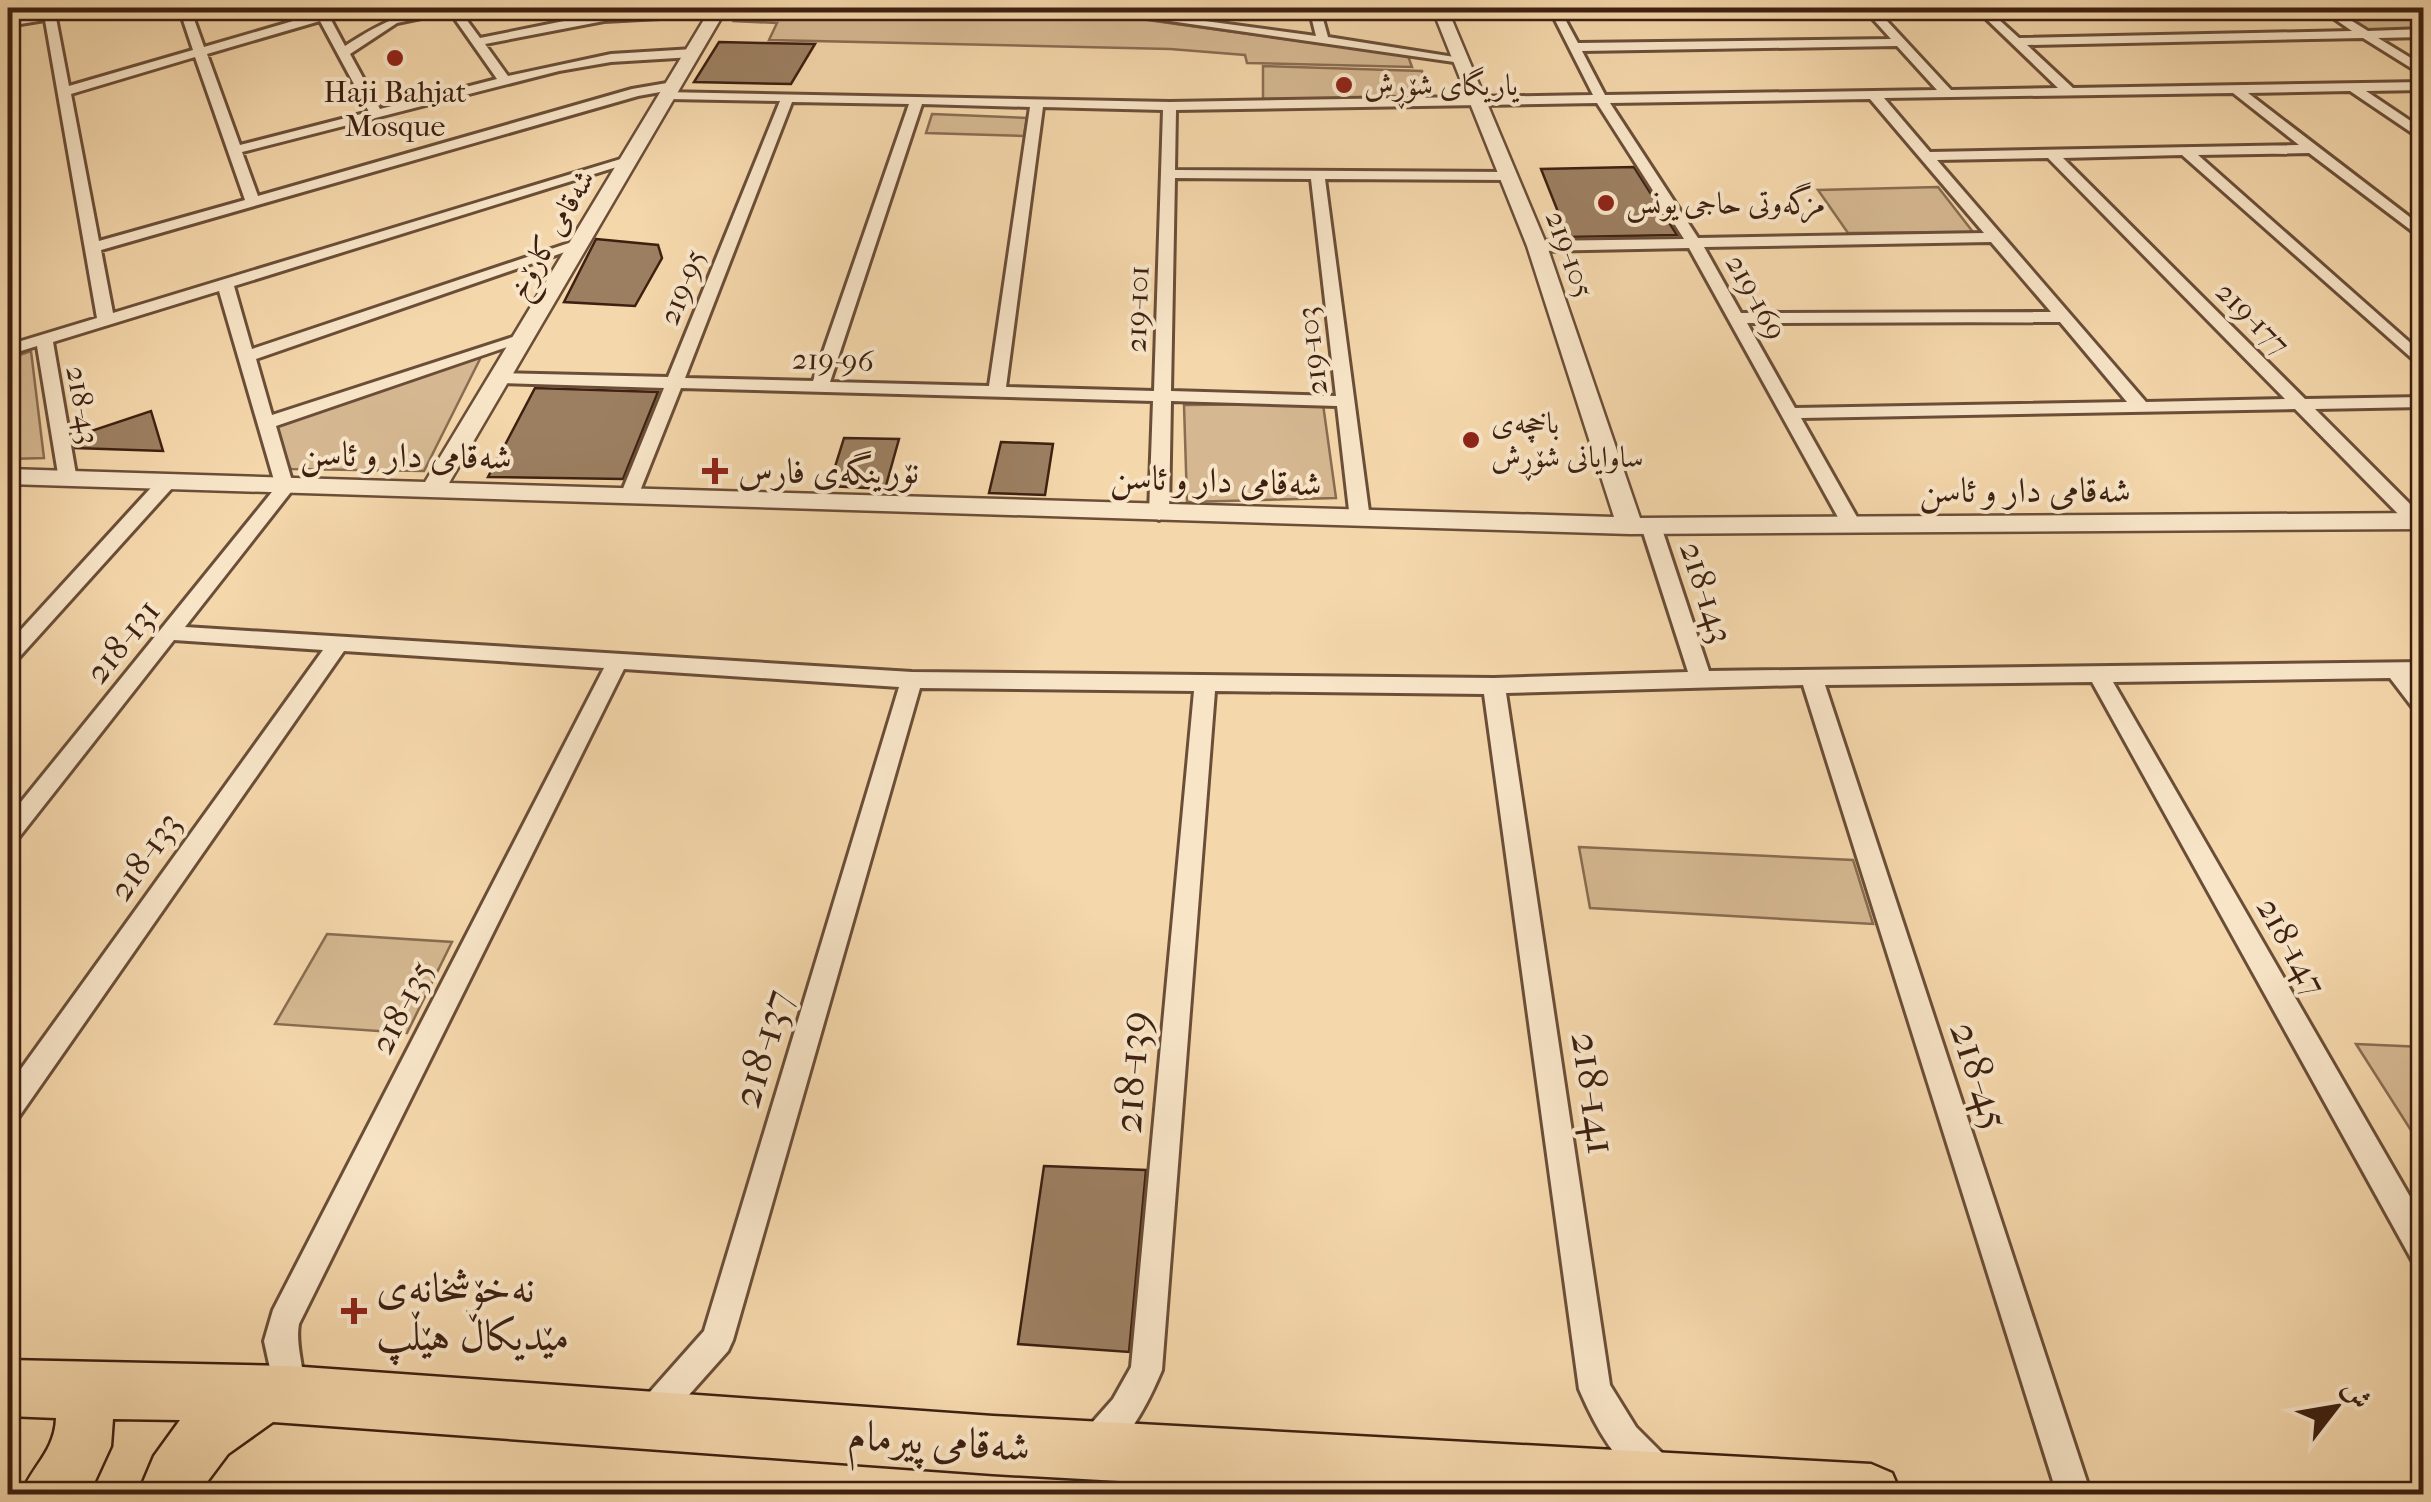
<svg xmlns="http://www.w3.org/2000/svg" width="2431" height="1502" viewBox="0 0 2431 1502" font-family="'IM FELL French Canon',Amiri,serif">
	<rect width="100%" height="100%" fill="#f4d7ab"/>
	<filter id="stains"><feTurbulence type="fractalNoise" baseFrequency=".002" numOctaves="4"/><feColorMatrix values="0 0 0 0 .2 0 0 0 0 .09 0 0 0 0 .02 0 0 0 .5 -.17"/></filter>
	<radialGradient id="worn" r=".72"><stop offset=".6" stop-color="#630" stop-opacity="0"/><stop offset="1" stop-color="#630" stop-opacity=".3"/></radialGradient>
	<g fill="#d5b891" stroke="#896c51" stroke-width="2.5">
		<path d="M 743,8 L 1060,8 L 1408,56 L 1412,67 L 1247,63 L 1245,55 L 1170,49 L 769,40 L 777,23 L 734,21 Z"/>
		<path d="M 2329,8 L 2423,8 L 2423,30 L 2365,31 Z"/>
		<path d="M 1263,66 L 1422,71 L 1428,101 L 1263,99 Z"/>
		<path d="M 932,114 L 1027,118 L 1024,136 L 926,133 Z"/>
		<path d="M 1938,187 L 1973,232 L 1848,233 L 1818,190 Z"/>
		<path d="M 31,351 L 44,458 L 8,459 L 8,359 Z"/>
		<path d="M 481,357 L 424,471 L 291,469 L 267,427 Z"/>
		<path d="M 1323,404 L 1336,498 L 1187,502 L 1184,405 Z"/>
		<path d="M 1579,847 L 1853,860 L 1873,924 L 1590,908 Z"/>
		<path d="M 327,934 L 452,942 L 407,1033 L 275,1024 Z"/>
		<path d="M 2356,1044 L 2423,1047 L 2423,1147 L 2421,1146 Z"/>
	</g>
	<g fill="#9c7f61" stroke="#3d2011" stroke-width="2.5">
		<path d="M 719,42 L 761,43 L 815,44 L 791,84 L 694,82 Z"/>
		<path d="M 1634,167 L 1677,235 L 1568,237 L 1541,169 Z"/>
		<path d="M 596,239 L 658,245 L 662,258 L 635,306 L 564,302 Z"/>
		<path d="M 535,388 L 658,392 L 623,479 L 488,477 Z"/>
		<path d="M 151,411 L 163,451 L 75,448 L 73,437 Z"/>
		<path d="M 844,438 L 899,439 L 885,489 L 829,486 Z"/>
		<path d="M 1001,442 L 1053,444 L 1045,495 L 989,493 Z"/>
		<path d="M 1044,1166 L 1146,1170 L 1129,1352 L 1018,1344 Z"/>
	</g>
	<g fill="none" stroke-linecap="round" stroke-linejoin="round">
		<g stroke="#6b4e38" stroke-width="6">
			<g id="minor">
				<path d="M 79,8 L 103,8 L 56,18 L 69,86 L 193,50 L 179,8 L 190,8 L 204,47 L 317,14 L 314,8 L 324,8 L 327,11 L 355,8 L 330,18 L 345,46 C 385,20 411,8 458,8 L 480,38 L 604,13 L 717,9 L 723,12 L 717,15 L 604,21 L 485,44 L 508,76 L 611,54 L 693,49 L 699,53 L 693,57 L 611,62 L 559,71 L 242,152 L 258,196 L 632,89 L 673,82 L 677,83 L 677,89 L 638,96 L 101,250 L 113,313 L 624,158 L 636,161 L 234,286 L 252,349 L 575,241 L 588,244 L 256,359 L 272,415 L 519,335 L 533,338 L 276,426 L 294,488 L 185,627 L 912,672 L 1494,678 L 1688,672 L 1641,526 L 1651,520 L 1661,526 L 1709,671 L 2424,662 L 2424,678 L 2413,678 L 2424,690 L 2424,714 L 2416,712 L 2390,678 L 2113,682 L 2424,1221 L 2424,1266 L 2413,1262 L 2092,682 L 1825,685 L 2091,1494 L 2057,1494 L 1803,685 L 1506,693 L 1610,1385 L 1636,1427 L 1667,1458 L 1672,1470 L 1667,1482 L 1655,1487 C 1618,1471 1594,1424 1579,1389 L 1484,694 L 1215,691 L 1162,1370 C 1149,1401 1126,1449 1094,1462 L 1082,1458 L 1078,1446 L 1082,1434 L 1113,1399 L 1131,1367 L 1194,691 L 920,688 L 733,1340 L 728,1351 L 663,1424 L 652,1429 L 641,1424 L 636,1413 L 641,1402 L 704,1331 L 899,687 L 624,669 L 299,1324 C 294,1351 311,1381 300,1405 L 289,1410 L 278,1405 L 264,1341 L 273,1310 L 604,668 L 344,651 L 18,1118 L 8,1122 L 8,1087 L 323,650 L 174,640 L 16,841 L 8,843 L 8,818 L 276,487 L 219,291 L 53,342 L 77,480 L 75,484 L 61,484 L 59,480 L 37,346 L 8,355 L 8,345 L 97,318 L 45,20 L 8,26 L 8,20 ZM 450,12 L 497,79 L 380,109 L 350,54 L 397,23 ZM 320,21 L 369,112 L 240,145 L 207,54 ZM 195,57 L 245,200 L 99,241 L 71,94 Z"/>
				<path d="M 1080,8 L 1108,8 L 1316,36 L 1309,8 L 1320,8 L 1328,37 L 1467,59 L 1461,63 Z"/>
				<path d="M 1549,8 L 1559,8 L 1578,43 L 1891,39 L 1863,8 L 1875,8 L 1951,90 L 2058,88 L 1975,8 L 1986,8 L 2019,38 L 2352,31 L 2319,8 L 2331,8 L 2368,31 L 2424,29 L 2424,37 L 2378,38 L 2424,66 L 2424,76 L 2363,38 L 2027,45 L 2073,88 L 2424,82 L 2424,90 L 2366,91 L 2424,130 L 2424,141 L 2350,91 L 2248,93 L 2424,228 L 2424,240 L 2309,153 L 2198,155 L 2424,355 L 2424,369 L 2182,155 L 2063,158 L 2305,399 L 2424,397 L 2424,407 L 2315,409 L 2423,517 L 2424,524 L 2409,525 L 2295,409 L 1801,418 L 1862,526 L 1852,532 L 1845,530 L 1689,248 L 1537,251 L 1529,246 L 1537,241 L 1684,239 L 1597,103 L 1176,110 L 1175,170 L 1508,172 L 1515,176 L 1508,180 L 1325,179 L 1370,519 L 1360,525 L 1350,519 L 1337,406 L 1171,401 L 1169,514 L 1159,520 L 1149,514 L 1153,401 L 681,388 L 638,496 L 629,502 L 620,496 L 664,388 L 502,383 L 493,378 L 502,373 L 668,377 L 780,101 L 668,99 L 663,98 L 663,92 L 1170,102 L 1593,95 ZM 1897,46 L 1937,90 L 1605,95 L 1582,51 ZM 2233,93 L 2299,145 L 1930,152 L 1884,98 ZM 1870,99 L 1984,233 L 1698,238 L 1610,103 ZM 792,102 L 909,104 L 813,381 L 685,378 ZM 922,104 L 1030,107 L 989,386 L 830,382 ZM 1043,107 L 1163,110 L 1154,391 L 1006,387 ZM 2048,158 L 2285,399 L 2146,402 L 1937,160 ZM 1175,178 L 1311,179 L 1336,396 L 1171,391 ZM 1991,242 L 2051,312 L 1741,313 L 1704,247 ZM 2060,322 L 2127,402 L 1795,408 L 1747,323 Z"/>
				<path d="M 166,477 L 175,483 L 173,487 L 15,662 L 8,664 L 8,644 L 159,479 Z"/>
			</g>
		</g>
		<g stroke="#6b4e38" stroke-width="5">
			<path id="tertiary" d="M 711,8 L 727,8 L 449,483 L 1614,517 L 1527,246 L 1432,8 L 1447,8 L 1547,246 L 1640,518 L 2424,513 L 2424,529 L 1630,534 L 8,484 L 8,469 L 425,482 Z"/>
		</g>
		<g stroke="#3d2011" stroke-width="5">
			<path id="trunk" d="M 8,1360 L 289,1366 L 993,1416 L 1871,1464 L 1892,1473 L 1901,1494 L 1354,1494 L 993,1474 L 273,1422 L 228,1454 L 198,1494 L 138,1494 L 154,1456 L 180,1420 L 113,1419 L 111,1446 L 89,1494 L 21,1494 C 32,1466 55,1451 56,1418 L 8,1416 Z"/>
		</g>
		<use href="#minor" fill="#f8e5c8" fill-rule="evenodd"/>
		<use href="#tertiary" fill="#f8e5c8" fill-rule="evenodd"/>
		<use href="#trunk" fill="#f4d7ab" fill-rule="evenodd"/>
	</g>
	<g fill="#8f2418" stroke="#f8e5c8" stroke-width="4">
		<circle cx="395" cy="58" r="10"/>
		<circle cx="1344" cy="85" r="10"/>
		<circle cx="1606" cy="203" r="10"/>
		<circle cx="1471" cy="440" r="10"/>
		<path d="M710 456h10v10h10v10h-10v10h-10v-10h-10v-10h10z"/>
		<path d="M349 1296h10v10h10v10h-10v10h-10v-10h-10v-10h10z"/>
	</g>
	<g text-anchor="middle" stroke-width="8" stroke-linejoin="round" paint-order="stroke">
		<g font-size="30" fill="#3d2011" stroke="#f8e5c8" text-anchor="start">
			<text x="1364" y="95">یاریگای شۆڕش</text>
			<text x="395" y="102" text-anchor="middle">Haji Bahjat<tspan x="395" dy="34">Mosque</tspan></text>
			<text x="1626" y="213">مزگەوتی حاجی یونس</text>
			<text x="1491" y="433">باخچەی<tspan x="1491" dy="34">ساوایانی شۆڕش</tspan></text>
		</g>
		<g font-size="30" fill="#3d2011" stroke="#f8e5c8">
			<text transform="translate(551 234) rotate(-60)" y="10">شەقامی کارۆخ</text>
			<text transform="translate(1570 254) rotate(70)" y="10">219-105</text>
			<text transform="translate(682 287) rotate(-68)" y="10">219-95</text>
			<text transform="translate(1756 297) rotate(61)" y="10">219-169</text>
			<text transform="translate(1137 309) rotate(-88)" y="10">219-101</text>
			<text transform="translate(2253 318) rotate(45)" y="10">219-177</text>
			<text transform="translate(1312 351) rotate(-97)" y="10">219-103</text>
			<text transform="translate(833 360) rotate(2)" y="10">219-96</text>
			<text transform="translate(83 405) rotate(80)" y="10">218-43</text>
		</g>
		<g font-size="35" fill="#3d2011" stroke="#f8e5c8">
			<text transform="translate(406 455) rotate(1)" y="12">شەقامی دار و ئاسن</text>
			<text transform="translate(1216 480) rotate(2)" y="12">شەقامی دار و ئاسن</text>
			<text x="2025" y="502">شەقامی دار و ئاسن</text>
			<text transform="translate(1707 592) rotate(72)" y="12">218-143</text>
			<text transform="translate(122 641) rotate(-51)" y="12">218-131</text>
			<text transform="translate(144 856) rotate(-55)" y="12">218-133</text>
			<text transform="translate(2292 946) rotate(61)" y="12">218-147</text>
			<text transform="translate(401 1007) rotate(-63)" y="12">218-135</text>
		</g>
		<g font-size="35" fill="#3d2011" stroke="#f8e5c8" text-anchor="start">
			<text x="738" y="483">نۆرینگەی فارس</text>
		</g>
		<g font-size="42" fill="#3d2011" stroke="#f8e5c8">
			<text transform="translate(761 1048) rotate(-73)" y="15">218-137</text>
			<text transform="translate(1130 1072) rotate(-86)" y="15">218-139</text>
			<text transform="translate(1981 1075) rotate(72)" y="15">218-45</text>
			<text transform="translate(1595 1093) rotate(82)" y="15">218-141</text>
			<text transform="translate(939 1440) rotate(4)" y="15">شەقامی پیرمام</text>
		</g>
		<g font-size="42" fill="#3d2011" stroke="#f8e5c8" text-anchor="start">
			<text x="376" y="1302">نەخۆشخانەی<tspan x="376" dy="48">مێدیکاڵ هێڵپ</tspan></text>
		</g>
	</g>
	<rect width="2431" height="1502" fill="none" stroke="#f4d7ab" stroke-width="40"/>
	<rect x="10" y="10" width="2411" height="1482" fill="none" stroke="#3d2011" stroke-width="5"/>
	<rect x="20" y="20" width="2391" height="1462" fill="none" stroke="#3d2011" stroke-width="2.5"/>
	<g transform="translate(2336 1407) rotate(59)" stroke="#f8e5c8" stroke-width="8" paint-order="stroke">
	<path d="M0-8L18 38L0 25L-18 38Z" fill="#3d2011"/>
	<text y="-15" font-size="28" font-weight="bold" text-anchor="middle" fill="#3d2011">ش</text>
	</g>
	<rect width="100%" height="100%" filter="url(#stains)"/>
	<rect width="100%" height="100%" fill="url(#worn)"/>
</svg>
